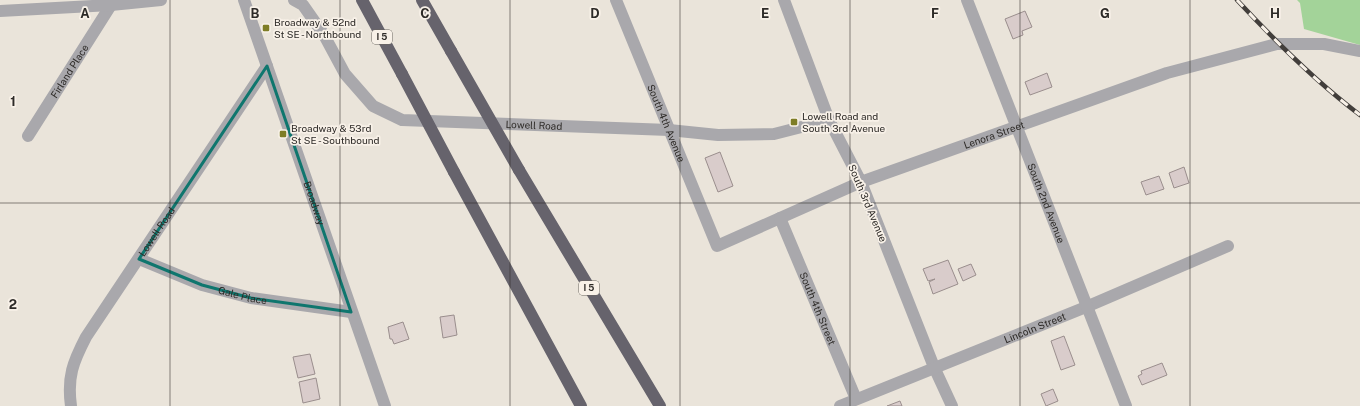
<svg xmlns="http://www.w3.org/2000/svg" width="1360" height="406" viewBox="0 0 1360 406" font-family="'Public Sans',sans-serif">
	<rect width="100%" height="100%" fill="#eae4da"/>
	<path fill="#a3d399" d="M 1297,0 L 1360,0 L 1360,45 L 1304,29 L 1300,3 Z"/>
	<g fill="#d9cccb" stroke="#9a8e8d">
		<path d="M 1025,11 L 1032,27 L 1022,31 L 1023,35 L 1013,39 L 1005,19 Z"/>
		<path d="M 1047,73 L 1052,87 L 1030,95 L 1025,82 Z"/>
		<path d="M 720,152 L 733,186 L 718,192 L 705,158 Z"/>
		<path d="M 1184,167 L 1189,183 L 1174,188 L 1169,173 Z"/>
		<path d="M 1159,176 L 1164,189 L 1146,195 L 1141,182 Z"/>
		<path d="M 948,260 L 958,284 L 933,294 L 929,282 L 935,279 L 928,281 L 923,269 Z"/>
		<path d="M 971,264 L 976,275 L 963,281 L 958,269 Z"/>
		<path d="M 454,315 L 457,335 L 443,338 L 440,317 Z"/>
		<path d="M 403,322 L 409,339 L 394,344 L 392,339 L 390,339 L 388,327 Z"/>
		<path d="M 1064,336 L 1075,365 L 1061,370 L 1051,341 Z"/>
		<path d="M 310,354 L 315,374 L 298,378 L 293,357 Z"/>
		<path d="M 1162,363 L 1167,375 L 1142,385 L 1138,376 L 1142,374 L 1141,371 Z"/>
		<path d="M 316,378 L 320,399 L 303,403 L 299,382 Z"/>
		<path d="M 1053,389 L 1058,401 L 1046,406 L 1041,394 Z"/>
		<path d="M 900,401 L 902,406 L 887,406 Z"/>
	</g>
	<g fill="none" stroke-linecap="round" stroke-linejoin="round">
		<g stroke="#a9a8ac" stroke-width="12">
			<path id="s1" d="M 616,0 L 717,246 L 861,182 L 934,367 L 952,406"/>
			<path id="s2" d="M 28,136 L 111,5"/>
			<path id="s3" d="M 780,218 L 856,399"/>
			<path id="s4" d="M 139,259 L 202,285 L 251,298 L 351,312"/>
			<path id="s5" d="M 840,406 L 1086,307 L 1228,246"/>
		</g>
		<g stroke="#a9a8ac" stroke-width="12">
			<path id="s6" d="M 244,0 L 385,406"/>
			<path id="s7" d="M 294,0 L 303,5 L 324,35 L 345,74 L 373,106 L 402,120 L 669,130 L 718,135 L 774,134 L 829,120"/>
			<path id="s8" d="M 784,0 L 829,120 L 861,182 L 1167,73 L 1277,44 L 1324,44 L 1360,51"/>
			<path id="s9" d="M 967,0 L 1126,406"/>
			<path d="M 0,11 L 111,5 L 161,0"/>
			<path id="s10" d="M 71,406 C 67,377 73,362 86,337 L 267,66"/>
		</g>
		<g stroke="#66636c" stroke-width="12">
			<path d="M 362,0 L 402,74"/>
			<path d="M 422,0 L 451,51"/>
			<path d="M 519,170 L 660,406"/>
			<path d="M 454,172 L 581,406"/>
		</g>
		<g stroke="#423e3b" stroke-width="4.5">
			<path id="rail" d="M 1237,0 C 1275,41 1315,81 1360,115"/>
		</g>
		<use href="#rail" stroke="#f8f1e8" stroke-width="3" stroke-dasharray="9" stroke-linecap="butt"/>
		<g stroke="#66636c" stroke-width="12">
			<path d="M 451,51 L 519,170"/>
			<path d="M 402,74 L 454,172"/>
		</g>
	</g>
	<path fill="none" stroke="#0f766e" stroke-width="3" stroke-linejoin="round" d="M 267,66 L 351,312 L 251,298 L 202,285 L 139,259 Z"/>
	<path fill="none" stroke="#2d2a27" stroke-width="1" stroke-opacity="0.55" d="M 170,0 L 170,406M 340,0 L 340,406M 510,0 L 510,406M 680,0 L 680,406M 850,0 L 850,406M 1020,0 L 1020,406M 1190,0 L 1190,406M 0,203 L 1360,203"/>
	<g fill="#7e7d26" stroke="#f8f1e8" stroke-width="1.5">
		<rect x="262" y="24" width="8" height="8" rx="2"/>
		<rect x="790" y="118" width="8" height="8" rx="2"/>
		<rect x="279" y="130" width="8" height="8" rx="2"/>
	</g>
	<g text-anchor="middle" stroke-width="3.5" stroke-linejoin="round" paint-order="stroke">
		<g fill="#f8f1e8" stroke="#6a6661" stroke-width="1">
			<rect x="372" y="30" width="20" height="14" rx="3"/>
			<rect x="579" y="281" width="20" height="14" rx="3"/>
		</g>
		<g font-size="9" font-weight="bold" fill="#2d2a27">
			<text x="382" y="40">I 5</text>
			<text x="589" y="291">I 5</text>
		</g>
		<g font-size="10" fill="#2d2a27" stroke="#f8f1e8" text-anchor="start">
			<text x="274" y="26">Broadway &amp; 52nd<tspan x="274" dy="12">St SE - Northbound</tspan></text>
			<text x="802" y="120">Lowell Road and<tspan x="802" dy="12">South 3rd Avenue</tspan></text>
			<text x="291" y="132">Broadway &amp; 53rd<tspan x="291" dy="12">St SE - Southbound</tspan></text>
		</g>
		<g font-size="10" fill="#2d2a27" stroke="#f8f1e8">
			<text dy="4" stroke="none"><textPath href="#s2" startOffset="77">Firland Place</textPath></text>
			<text dy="4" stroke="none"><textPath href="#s1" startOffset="133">South 4th Avenue</textPath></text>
			<text dy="4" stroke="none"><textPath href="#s7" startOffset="298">Lowell Road</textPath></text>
			<text dy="4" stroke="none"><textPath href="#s8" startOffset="339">Lenora Street</textPath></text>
			<text dy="4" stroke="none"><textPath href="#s6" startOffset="215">Broadway</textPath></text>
			<text transform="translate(868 203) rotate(67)" y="4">South 3rd Avenue</text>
			<text dy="4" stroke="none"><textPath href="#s9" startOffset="218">South 2nd Avenue</textPath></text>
			<text dy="4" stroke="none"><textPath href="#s10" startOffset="199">Lowell Road</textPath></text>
			<text dy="4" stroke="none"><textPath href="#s4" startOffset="110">Gale Place</textPath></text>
			<text dy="4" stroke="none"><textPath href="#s3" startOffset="98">South 4th Street</textPath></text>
			<text dy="4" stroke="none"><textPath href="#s5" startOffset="210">Lincoln Street</textPath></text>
		</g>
	</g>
	<g font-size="13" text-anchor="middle" font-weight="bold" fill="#2d2a27" stroke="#f8f1e8" stroke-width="3.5" stroke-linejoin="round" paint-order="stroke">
		<text x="85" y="18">A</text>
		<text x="255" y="18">B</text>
		<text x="425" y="18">C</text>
		<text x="595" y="18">D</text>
		<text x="765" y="18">E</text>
		<text x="935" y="18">F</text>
		<text x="1105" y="18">G</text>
		<text x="1275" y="18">H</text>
		<text x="13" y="106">1</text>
		<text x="13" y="309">2</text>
	</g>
</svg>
